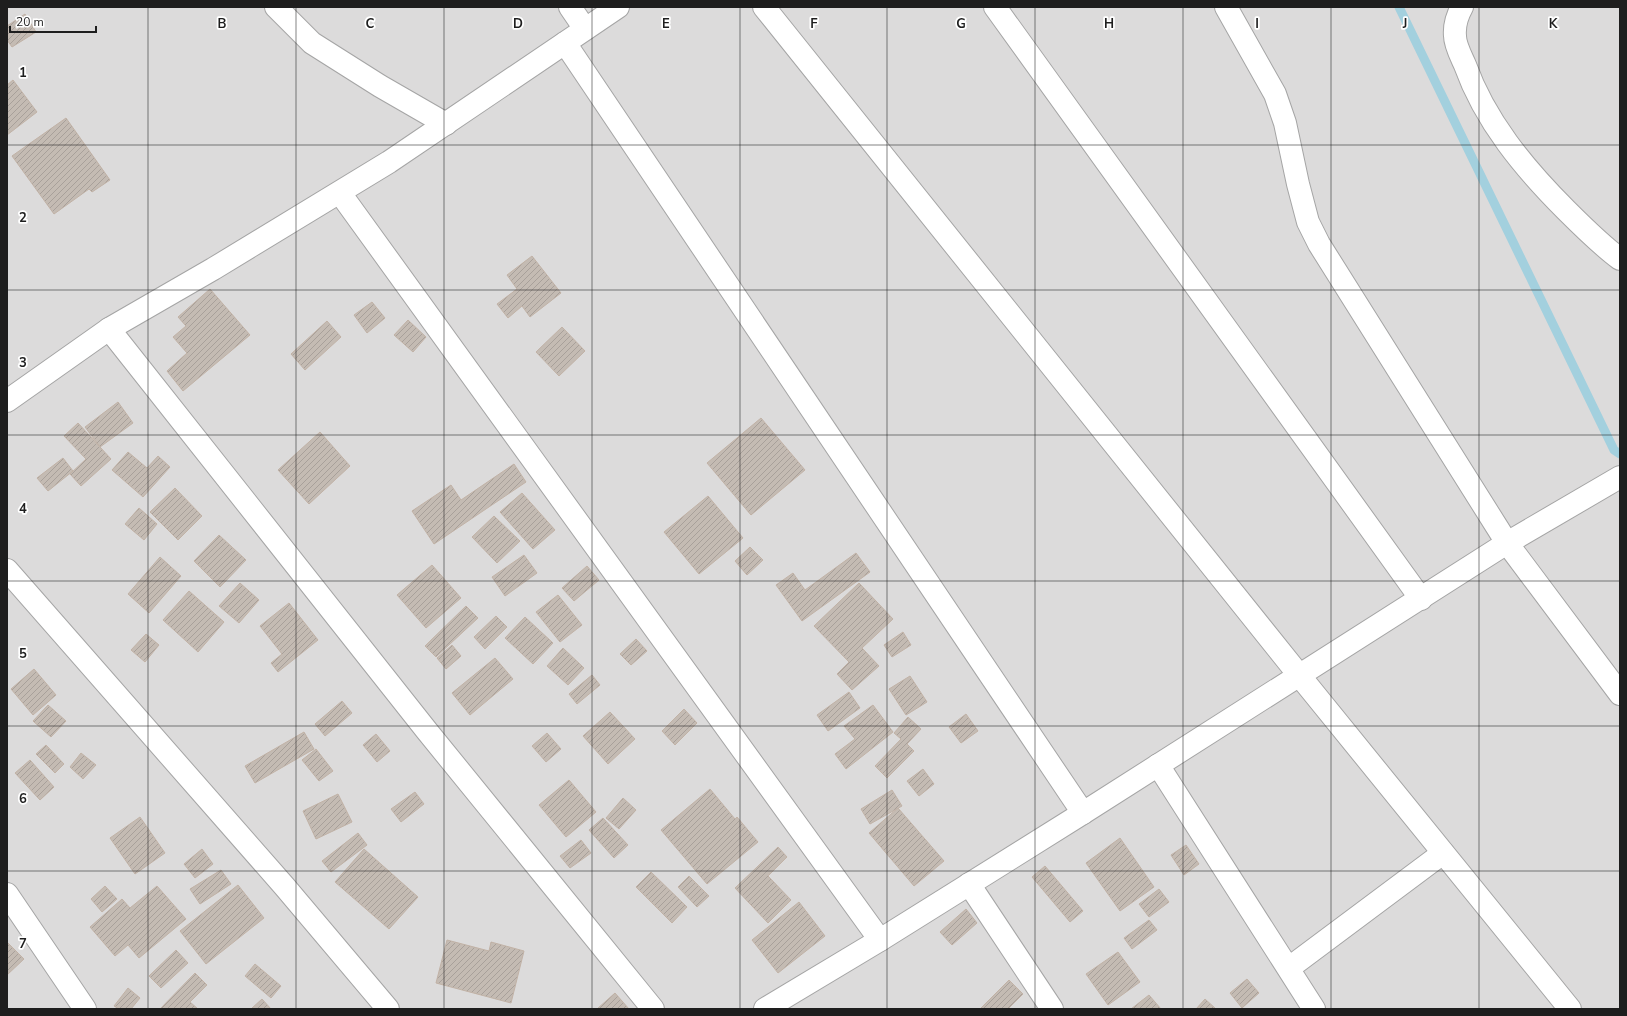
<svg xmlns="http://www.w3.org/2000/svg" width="1627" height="1016" viewBox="0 0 1627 1016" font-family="'Nunito Sans',sans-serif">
	<defs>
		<pattern id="building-hatch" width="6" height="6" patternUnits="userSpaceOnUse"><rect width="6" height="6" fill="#c4bbb3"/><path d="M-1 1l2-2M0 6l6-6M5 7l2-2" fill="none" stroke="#a8a09a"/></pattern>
	</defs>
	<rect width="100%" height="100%" fill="#efebe4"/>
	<rect fill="#dcdbdb" x="7" y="7" width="1613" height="1002"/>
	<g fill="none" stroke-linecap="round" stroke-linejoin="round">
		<path stroke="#a3d0de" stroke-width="9" d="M 1399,7 L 1614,450 L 1620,454"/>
	</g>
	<g fill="url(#building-hatch)" stroke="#c1b2a6">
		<path d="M 25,14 L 36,32 L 12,47 L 7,40 L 7,26 Z"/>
		<path d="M 13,80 L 37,112 L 7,135 L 7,85 Z"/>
		<path d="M 66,118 L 110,180 L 92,192 L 89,189 L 54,214 L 12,156 Z"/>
		<path d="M 532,256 L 561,293 L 530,317 L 522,306 L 508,318 L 497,304 L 517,289 L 507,275 Z"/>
		<path d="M 210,289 L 250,335 L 183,391 L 167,371 L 187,353 L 173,337 L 186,326 L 178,317 Z"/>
		<path d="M 372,302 L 385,318 L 367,333 L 354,315 Z"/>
		<path d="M 408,320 L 426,337 L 413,352 L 394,335 Z"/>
		<path d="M 327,321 L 341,337 L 305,370 L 291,354 Z"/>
		<path d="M 562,327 L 585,351 L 559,376 L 536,352 Z"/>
		<path d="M 118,402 L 133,423 L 100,447 L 85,427 Z"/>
		<path d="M 761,418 L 805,470 L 751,515 L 707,463 Z"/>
		<path d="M 78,423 L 111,459 L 81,486 L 70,474 L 86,459 L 64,436 Z"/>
		<path d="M 320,432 L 350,466 L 309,504 L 278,470 Z"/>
		<path d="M 128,452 L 147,468 L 158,456 L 170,467 L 143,497 L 112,470 Z"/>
		<path d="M 63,458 L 73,471 L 48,491 L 37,478 Z"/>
		<path d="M 514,464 L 526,482 L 434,544 L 412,511 L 451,485 L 461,500 Z"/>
		<path d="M 175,488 L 202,516 L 178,540 L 150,512 Z"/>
		<path d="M 522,493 L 555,530 L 533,549 L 500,512 Z"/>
		<path d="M 708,496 L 743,538 L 699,574 L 664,532 Z"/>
		<path d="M 139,508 L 157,524 L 144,540 L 125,524 Z"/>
		<path d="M 494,516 L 520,541 L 497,563 L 472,537 Z"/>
		<path d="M 219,535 L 246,560 L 220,587 L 194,561 Z"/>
		<path d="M 750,547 L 763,560 L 747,575 L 735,561 Z"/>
		<path d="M 856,553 L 870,572 L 802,621 L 776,585 L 793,573 L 805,590 Z"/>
		<path d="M 524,555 L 537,573 L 505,596 L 492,577 Z"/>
		<path d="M 160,557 L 181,576 L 149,613 L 128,594 Z"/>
		<path d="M 432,565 L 461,598 L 426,628 L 397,595 Z"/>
		<path d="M 587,566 L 599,580 L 574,601 L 562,588 Z"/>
		<path d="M 240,583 L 259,600 L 239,623 L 219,606 Z"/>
		<path d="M 859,583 L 893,619 L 862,648 L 879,666 L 852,690 L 837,674 L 849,662 L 814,626 Z"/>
		<path d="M 189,591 L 224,622 L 198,652 L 163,620 Z"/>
		<path d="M 558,595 L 582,625 L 560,642 L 536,612 Z"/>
		<path d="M 289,603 L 318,640 L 278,672 L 271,663 L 282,654 L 260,626 Z"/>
		<path d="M 466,606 L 478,618 L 436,657 L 425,646 Z"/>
		<path d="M 496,616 L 507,627 L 485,649 L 474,637 Z"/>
		<path d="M 525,617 L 553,643 L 533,664 L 505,638 Z"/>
		<path d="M 903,632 L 911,645 L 892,657 L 884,645 Z"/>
		<path d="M 146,634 L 159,645 L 145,662 L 131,650 Z"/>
		<path d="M 636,639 L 647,651 L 631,665 L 620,654 Z"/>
		<path d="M 452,645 L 461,656 L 446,669 L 437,658 Z"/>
		<path d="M 563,648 L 584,668 L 568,685 L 547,666 Z"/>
		<path d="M 495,658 L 513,679 L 470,715 L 452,693 Z"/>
		<path d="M 34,669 L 56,695 L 33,715 L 11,689 Z"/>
		<path d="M 592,675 L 600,685 L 577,704 L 569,694 Z"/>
		<path d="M 910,676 L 927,702 L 906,715 L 889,689 Z"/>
		<path d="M 849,692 L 860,708 L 828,731 L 817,715 Z"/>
		<path d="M 342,701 L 352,713 L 325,736 L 315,724 Z"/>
		<path d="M 48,705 L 66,721 L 51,737 L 33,721 Z"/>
		<path d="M 873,705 L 893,732 L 846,769 L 835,754 L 855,739 L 844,726 Z"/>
		<path d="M 684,709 L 697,723 L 675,745 L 662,731 Z"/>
		<path d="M 610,712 L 635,739 L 608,764 L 583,736 Z"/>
		<path d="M 966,714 L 978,731 L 961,743 L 949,727 Z"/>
		<path d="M 908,717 L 921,729 L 907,744 L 914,751 L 887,778 L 875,766 L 901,739 L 894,733 Z"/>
		<path d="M 304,732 L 314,749 L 255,783 L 245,766 Z"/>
		<path d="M 547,733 L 561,749 L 546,762 L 532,746 Z"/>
		<path d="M 376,734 L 390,751 L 377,762 L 363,745 Z"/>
		<path d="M 46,745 L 64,764 L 55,773 L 36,754 Z"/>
		<path d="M 316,749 L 333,771 L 319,781 L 302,760 Z"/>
		<path d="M 81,753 L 96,765 L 83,779 L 70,767 Z"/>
		<path d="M 30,760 L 54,787 L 40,800 L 15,773 Z"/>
		<path d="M 923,769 L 934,784 L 919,796 L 907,781 Z"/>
		<path d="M 569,780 L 596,812 L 566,837 L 539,805 Z"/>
		<path d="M 710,789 L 735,819 L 737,817 L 758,842 L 707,884 L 661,830 Z"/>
		<path d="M 892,790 L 902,806 L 870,824 L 861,809 Z"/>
		<path d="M 415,792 L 424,804 L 401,822 L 391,809 Z"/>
		<path d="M 338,794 L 352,822 L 316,839 L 303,811 Z"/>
		<path d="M 623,798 L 636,810 L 619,829 L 606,818 Z"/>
		<path d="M 898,808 L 944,861 L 914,886 L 869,833 Z"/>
		<path d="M 140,817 L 165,853 L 135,874 L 110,838 Z"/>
		<path d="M 603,818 L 628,845 L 614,858 L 589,830 Z"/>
		<path d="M 358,833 L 367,845 L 331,872 L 322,861 Z"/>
		<path d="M 1120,838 L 1154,887 L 1120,911 L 1086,863 Z"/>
		<path d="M 581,840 L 591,853 L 570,868 L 560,856 Z"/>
		<path d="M 1186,845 L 1199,864 L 1184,875 L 1171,855 Z"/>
		<path d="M 778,847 L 787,857 L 768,876 L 791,900 L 768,923 L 735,888 Z"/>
		<path d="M 202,849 L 213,864 L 195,878 L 184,864 Z"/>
		<path d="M 364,849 L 418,897 L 389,929 L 335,882 Z"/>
		<path d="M 1045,866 L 1083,911 L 1070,922 L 1032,877 Z"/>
		<path d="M 221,870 L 231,884 L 200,904 L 190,889 Z"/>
		<path d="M 651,872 L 687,907 L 672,923 L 636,887 Z"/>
		<path d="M 689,876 L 709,896 L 697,907 L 678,887 Z"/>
		<path d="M 238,885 L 264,918 L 206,964 L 180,931 Z"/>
		<path d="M 105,886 L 117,899 L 102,912 L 91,899 Z"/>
		<path d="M 157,886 L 186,919 L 139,958 L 128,945 L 115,956 L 90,927 L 122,899 L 130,908 Z"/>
		<path d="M 1159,889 L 1169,902 L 1149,917 L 1139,904 Z"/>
		<path d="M 799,902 L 825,936 L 778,973 L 752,940 Z"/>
		<path d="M 966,909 L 977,923 L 952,945 L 940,932 Z"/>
		<path d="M 1149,920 L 1157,930 L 1132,949 L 1124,938 Z"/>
		<path d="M 447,940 L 489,951 L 491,942 L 524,951 L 511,1003 L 436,983 Z"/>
		<path d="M 7,942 L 24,959 L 7,975 Z"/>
		<path d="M 176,950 L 188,963 L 161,988 L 149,976 Z"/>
		<path d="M 1118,952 L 1140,982 L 1108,1005 L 1086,974 Z"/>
		<path d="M 255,964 L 281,986 L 271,998 L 245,976 Z"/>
		<path d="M 195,973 L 207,985 L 190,1002 L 198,1009 L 160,1009 Z"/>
		<path d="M 1247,979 L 1259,993 L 1242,1008 L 1230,993 Z"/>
		<path d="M 1009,980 L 1023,994 L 1008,1009 L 980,1009 Z"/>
		<path d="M 128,988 L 140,998 L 131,1009 L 119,1009 L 114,1006 Z"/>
		<path d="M 615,993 L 629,1009 L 597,1009 Z"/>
		<path d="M 1149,995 L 1161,1009 L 1131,1009 Z"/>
		<path d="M 262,999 L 271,1009 L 251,1009 Z"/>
		<path d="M 1205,999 L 1216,1009 L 1196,1009 Z"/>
	</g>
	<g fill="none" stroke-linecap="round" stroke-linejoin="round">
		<g stroke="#a5a5a5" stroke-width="24">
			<g id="minor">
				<path d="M 276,7 L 312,43 L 380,86 L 446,124"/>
				<path d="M 570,7 L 585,29"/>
				<path d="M 764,7 L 1299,675 L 1570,1009"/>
				<path d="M 995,7 L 1421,599"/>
				<path d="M 1226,7 L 1275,94 L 1285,123 L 1298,184 L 1308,222 L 1319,244 L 1507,543 L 1620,694"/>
				<path d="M 1462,7 C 1457,16 1454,25 1455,36 C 1455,45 1461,56 1465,65 C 1485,121 1524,168 1566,210 C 1583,227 1601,245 1620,259"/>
				<path d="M 565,43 L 1083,813"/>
				<path d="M 340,193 L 880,940"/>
				<path d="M 109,329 L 427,731 L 653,1009"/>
				<path d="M 7,401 L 109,329 L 213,269 L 389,162 L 618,7"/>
				<path d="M 7,570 L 285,887 L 388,1009"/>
				<path d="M 1158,765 L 1314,1009"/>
				<path d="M 969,884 L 1052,1009"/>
				<path d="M 7,894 L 85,1009"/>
				<path d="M 1289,968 L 1443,853"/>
				<path d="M 765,1009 L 880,940 L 1083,813 L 1507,543 L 1620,477"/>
			</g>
		</g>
		<use href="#minor" stroke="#fff" stroke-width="22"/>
	</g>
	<path fill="none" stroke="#1e1e1e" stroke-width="1" stroke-opacity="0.55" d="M 148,7 L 148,1009M 296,7 L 296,1009M 444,7 L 444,1009M 592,7 L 592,1009M 740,7 L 740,1009M 887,7 L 887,1009M 1035,7 L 1035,1009M 1183,7 L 1183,1009M 1331,7 L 1331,1009M 1479,7 L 1479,1009M 7,145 L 1620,145M 7,290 L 1620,290M 7,435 L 1620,435M 7,581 L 1620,581M 7,726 L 1620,726M 7,871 L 1620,871"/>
	<g font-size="13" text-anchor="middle" font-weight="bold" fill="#1e1e1e" stroke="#fff" stroke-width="3.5" stroke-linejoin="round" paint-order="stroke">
		<text x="222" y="28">B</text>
		<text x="370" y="28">C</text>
		<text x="518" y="28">D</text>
		<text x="666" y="28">E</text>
		<text x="814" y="28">F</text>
		<text x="961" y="28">G</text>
		<text x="1109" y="28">H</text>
		<text x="1257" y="28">I</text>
		<text x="1405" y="28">J</text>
		<text x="1553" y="28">K</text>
		<text x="23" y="77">1</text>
		<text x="23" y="222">2</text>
		<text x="23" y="367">3</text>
		<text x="23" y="513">4</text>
		<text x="23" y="658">5</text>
		<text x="23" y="803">6</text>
		<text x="23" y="948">7</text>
	</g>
	<rect width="1627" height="1016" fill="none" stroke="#1e1e1e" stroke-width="16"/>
	<path d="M10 26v6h86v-6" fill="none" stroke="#1e1e1e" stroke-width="2"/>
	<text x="16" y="26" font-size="12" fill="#1e1e1e" stroke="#ffffff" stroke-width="3" paint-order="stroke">20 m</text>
</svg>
